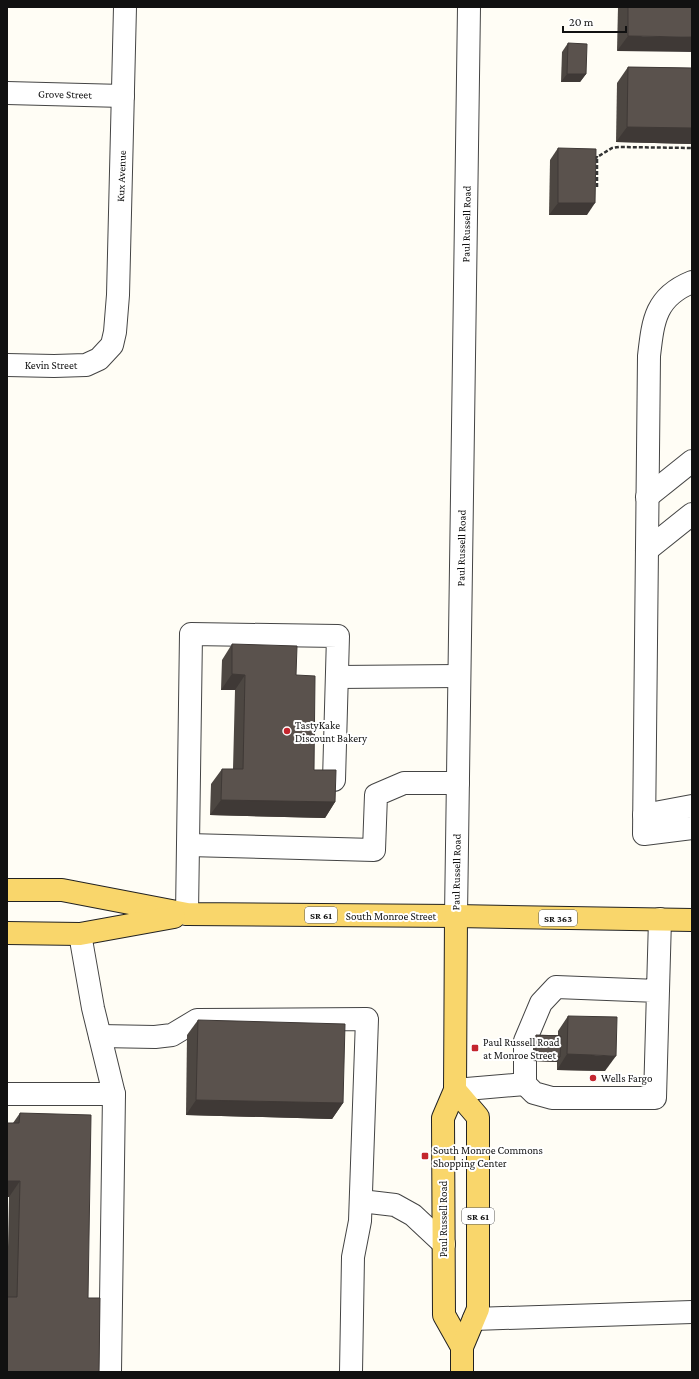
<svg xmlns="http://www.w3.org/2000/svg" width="699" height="1379" viewBox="0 0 699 1379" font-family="'Crimson Pro',serif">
	<rect width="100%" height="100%" fill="#fffdf5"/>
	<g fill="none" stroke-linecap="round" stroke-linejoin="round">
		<g stroke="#444" stroke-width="24">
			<g id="minor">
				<path d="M 7,93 L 123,96"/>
				<path d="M 692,282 C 655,297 653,321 649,356 L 644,834 L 692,828"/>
				<path d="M 7,365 L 54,366 L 86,365 L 99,359 L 112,345 L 115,332 L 118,295 L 125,7"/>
				<path d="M 647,497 L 692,461"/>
				<path d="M 647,550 L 692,514"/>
				<path d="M 337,677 L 459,676"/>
				<path d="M 644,815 L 692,806"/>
				<path d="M 188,845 L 374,850 L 376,795 L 404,783 L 458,783"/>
				<path d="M 187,914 L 191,634 L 338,636 L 334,780"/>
				<path d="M 456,916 L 469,7"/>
				<path d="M 80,934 L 93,1008 L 114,1094 L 110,1372"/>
				<path d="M 658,991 L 556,987 L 541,1003 L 525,1041 L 525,1084 L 534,1093 L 552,1098 L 655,1098 L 660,919"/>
				<path d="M 100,1036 L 155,1037 L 172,1035 L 197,1020 L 367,1019 L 360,1221 L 353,1257 L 351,1372"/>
				<path d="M 455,1090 L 525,1084"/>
				<path d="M 7,1094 L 114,1094"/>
				<path d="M 361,1201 L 395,1205 L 413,1215 L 444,1244"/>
				<path d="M 474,1319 L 692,1312"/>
			</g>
		</g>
		<g stroke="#222" stroke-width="24">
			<g id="major">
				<path d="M 7,890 L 62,890 L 187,914 L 456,916 L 692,920"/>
				<path d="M 456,916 L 455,1090 L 443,1118 L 444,1315 L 462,1347"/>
				<path d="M 7,933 L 80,934 L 174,917"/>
				<path d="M 455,1090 L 478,1117 L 478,1309 L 462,1347 L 462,1372"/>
			</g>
		</g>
		<g stroke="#333" stroke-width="2.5" stroke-dasharray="4 2" stroke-linecap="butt">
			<path d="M 594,159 L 612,148 L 619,147 L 692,148"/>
			<path d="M 597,187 L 597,156"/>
		</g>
		<use href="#minor" stroke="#fff" stroke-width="22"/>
		<use href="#major" stroke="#f9d66b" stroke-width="22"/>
	</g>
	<g fill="#4d4742">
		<path d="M 618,7 L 692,7 L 617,51 Z"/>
		<path d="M 568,43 L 586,74 L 580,82 L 561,82 L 562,52 Z"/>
		<path d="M 628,67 L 692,68 L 692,144 L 616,142 L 617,83 Z"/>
		<path d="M 558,148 L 587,215 L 549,215 L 550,160 Z"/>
		<path d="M 232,644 L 296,675 L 314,770 L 335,802 L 325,818 L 210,815 L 211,784 L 222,769 L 233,769 L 235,690 L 221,690 L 222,660 Z"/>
		<path d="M 568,1016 L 605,1071 L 557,1070 L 557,1062 L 533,1061 L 533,1039 L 536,1035 L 558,1035 L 558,1031 Z"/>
		<path d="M 198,1020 L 343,1103 L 332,1119 L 186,1115 L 187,1035 Z"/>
		<path d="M 20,1113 L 88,1298 L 7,1297 L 9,1197 L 7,1197 L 7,1123 L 13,1123 Z"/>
	</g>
	<g fill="#3f3936">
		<path d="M 628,36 L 692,37 L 692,52 L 617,51 Z"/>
		<path d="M 567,74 L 586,74 L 580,82 L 561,82 Z"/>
		<path d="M 627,127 L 692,128 L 692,144 L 616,142 Z"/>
		<path d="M 558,203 L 595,203 L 587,215 L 549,215 Z"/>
		<path d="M 232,674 L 245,675 L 235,690 L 221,690 Z"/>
		<path d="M 221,800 L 335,802 L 325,818 L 210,815 Z"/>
		<path d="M 567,1054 L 616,1056 L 605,1071 L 557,1070 Z"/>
		<path d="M 536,1057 L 560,1057 L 557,1062 L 533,1061 Z"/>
		<path d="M 196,1100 L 343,1103 L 332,1119 L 186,1115 Z"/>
		<path d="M 7,1181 L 20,1181 L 9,1197 L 7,1197 Z"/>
	</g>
	<g fill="#5a524d" stroke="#3f3936">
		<path d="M 628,7 L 692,7 L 692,37 L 628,36 Z"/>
		<path d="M 568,43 L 587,44 L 586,74 L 567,74 Z"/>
		<path d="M 628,67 L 692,68 L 692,128 L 627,127 Z"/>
		<path d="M 558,148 L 596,149 L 595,203 L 558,203 Z"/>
		<path d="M 232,644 L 297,646 L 296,675 L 315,676 L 314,770 L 336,770 L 335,802 L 221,800 L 222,769 L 243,769 L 245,675 L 232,674 Z"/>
		<path d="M 568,1016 L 617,1017 L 616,1056 L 567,1054 Z"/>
		<path d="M 198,1020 L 345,1024 L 343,1103 L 196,1100 Z"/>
		<path d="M 536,1035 L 561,1036 L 560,1057 L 536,1057 Z"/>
		<path d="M 20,1113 L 91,1115 L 88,1298 L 100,1298 L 99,1372 L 7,1372 L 7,1297 L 17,1297 L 20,1181 L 7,1181 L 7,1123 L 19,1123 Z"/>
	</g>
	<g fill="#c4262e" stroke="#fff" stroke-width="1.5">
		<circle cx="287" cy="731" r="4"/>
		<rect x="471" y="1044" width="8" height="8" rx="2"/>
		<circle cx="593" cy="1078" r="4"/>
		<rect x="421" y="1152" width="8" height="8" rx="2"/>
	</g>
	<g text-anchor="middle" stroke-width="4" stroke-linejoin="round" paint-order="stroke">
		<g fill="#fff" stroke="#585858" stroke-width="1">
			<rect x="305" y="907" width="32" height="16" rx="3"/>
			<rect x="539" y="910" width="38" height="16" rx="3"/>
			<rect x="462" y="1208" width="32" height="16" rx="3"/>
		</g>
		<g font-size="10" font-weight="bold" fill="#111">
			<text x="321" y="919">SR 61</text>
			<text x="558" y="922">SR 363</text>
			<text x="478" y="1220">SR 61</text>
		</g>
		<g font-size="11" fill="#111" stroke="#fff">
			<text transform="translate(65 94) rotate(1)" y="4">Grove Street</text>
			<text transform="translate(121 176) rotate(-88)" y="4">Kux Avenue</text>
			<text transform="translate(466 224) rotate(-89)" y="4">Paul Russell Road</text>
			<text x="51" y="369">Kevin Street</text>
			<text transform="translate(461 548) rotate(-89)" y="4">Paul Russell Road</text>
			<text transform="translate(456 872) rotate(-89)" y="4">Paul Russell Road</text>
			<text x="391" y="920">South Monroe Street</text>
			<text transform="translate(443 1219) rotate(-90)" y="4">Paul Russell Road</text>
		</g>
		<g font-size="11" fill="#111" stroke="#fff" text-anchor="start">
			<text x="295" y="729">TastyKake<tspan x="295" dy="13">Discount Bakery</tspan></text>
			<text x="483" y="1046">Paul Russell Road<tspan x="483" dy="13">at Monroe Street</tspan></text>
			<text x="601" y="1082">Wells Fargo</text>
			<text x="433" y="1154">South Monroe Commons<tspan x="433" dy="13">Shopping Center</tspan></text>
		</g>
	</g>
	<rect width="699" height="1379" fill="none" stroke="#111111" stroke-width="16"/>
	<path d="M563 26v6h63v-6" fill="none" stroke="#111111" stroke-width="2"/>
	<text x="569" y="26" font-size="12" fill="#111111" stroke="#ffffff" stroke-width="3" paint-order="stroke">20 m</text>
</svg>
